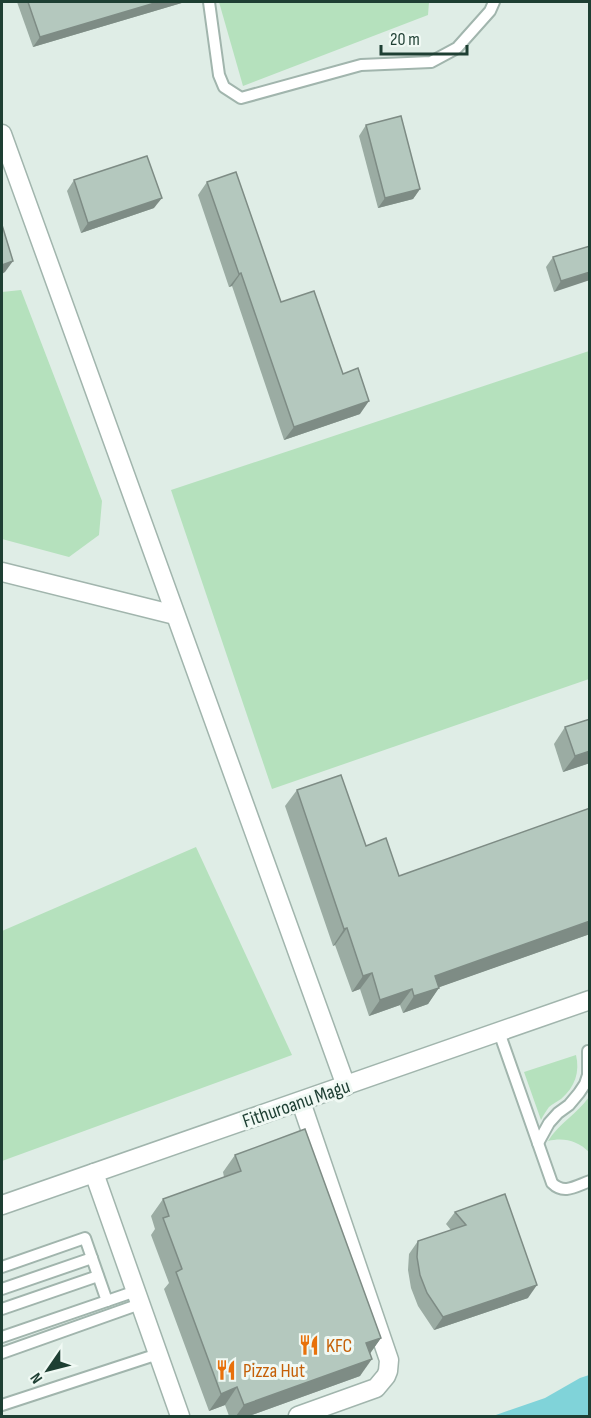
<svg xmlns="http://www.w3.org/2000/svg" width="591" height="1418" viewBox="0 0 591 1418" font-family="'Sofia Sans Condensed',sans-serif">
	<rect width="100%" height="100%" fill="#dfede6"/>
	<g fill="#b5e1bd">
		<path d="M 219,2 L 429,2 L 428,15 L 243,86 Z"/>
		<path d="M 21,290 L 102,501 L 99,535 L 69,557 L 2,539 L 2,391 L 3,389 L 2,292 Z"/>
		<path d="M 589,351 L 589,679 L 272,789 L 171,490 Z"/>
		<path d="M 196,847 L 292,1055 L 2,1161 L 2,931 Z"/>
		<path d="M 576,1055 C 580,1072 575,1087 561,1099 C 557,1102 552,1104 549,1107 C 546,1111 543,1116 541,1120 L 524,1072 Z"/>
		<path d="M 589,1097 L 589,1152 C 578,1141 564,1137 548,1141 C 559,1123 577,1114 589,1097 Z"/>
	</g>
	<path fill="#80d3d9" d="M 589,1375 L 589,1416 L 493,1416 L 545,1398 L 580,1378 Z"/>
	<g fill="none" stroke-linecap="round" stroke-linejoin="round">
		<g stroke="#a1b5ad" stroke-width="14">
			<g id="service">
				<path d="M 209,2 L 219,75 L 224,87 L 241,98 L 361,65 L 431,62 L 457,48 L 490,11 L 494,2"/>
				<path d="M 499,1032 L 552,1183 C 564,1195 576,1186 590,1181"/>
				<path d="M 538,1143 L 549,1123 L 558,1113 L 569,1105 L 579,1093 L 585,1084 L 588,1075 L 588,1051"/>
				<path d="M 2,1267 L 85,1238 L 107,1301"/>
				<path d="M 2,1289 L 92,1258"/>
				<path d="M 2,1309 L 98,1276"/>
				<path d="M 2,1337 L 136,1291"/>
				<path d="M 2,1353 L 140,1304"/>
				<path d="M 2,1405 L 158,1354"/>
			</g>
		</g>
		<g stroke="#a1b5ad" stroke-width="21">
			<g id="minor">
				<path d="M 2,134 L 346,1086"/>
				<path d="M 2,572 L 175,615"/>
				<path d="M 94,1173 L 180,1416"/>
				<path d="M 298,1416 L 376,1388 L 386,1376 L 388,1371 L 389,1360 L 301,1102"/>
			</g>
		</g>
		<g stroke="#a1b5ad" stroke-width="21">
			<path id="tertiary" d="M 2,1205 L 590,1000"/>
		</g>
		<use href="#service" stroke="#fff" stroke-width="10"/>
		<use href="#minor" stroke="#fff" stroke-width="18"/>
		<use href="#tertiary" stroke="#fff" stroke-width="18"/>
	</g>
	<g fill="#9baca3">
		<path d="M 17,2 L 185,2 L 33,47 Z"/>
		<path d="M 366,125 L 420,189 L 413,199 L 378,208 L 359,136 Z"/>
		<path d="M 74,180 L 154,208 L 81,233 L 67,191 Z"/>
		<path d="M 207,182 L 281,302 L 343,374 L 360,414 L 284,440 L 232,286 L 229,287 L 198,195 Z"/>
		<path d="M 590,246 L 554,292 L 546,267 L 553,257 Z"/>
		<path d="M 565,727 L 590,763 L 563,772 L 554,744 Z"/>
		<path d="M 297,790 L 366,846 L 399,876 L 590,808 L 590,934 L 439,987 L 428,1004 L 403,1013 L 400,1005 L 369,1016 L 360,989 L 352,992 L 335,945 L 333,946 L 285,806 Z"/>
		<path d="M 235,1155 L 381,1338 L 370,1353 L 360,1376 L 249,1416 L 229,1416 L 225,1405 L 209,1411 L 164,1289 L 169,1283 L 151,1235 L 155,1229 L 151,1216 L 163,1199 L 224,1177 L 223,1172 Z"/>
		<path d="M 455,1212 L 528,1298 L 434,1330 L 418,1306 L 411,1288 L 408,1270 L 409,1254 L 418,1241 L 451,1230 L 446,1224 Z"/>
	</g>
	<g fill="#7e8c85">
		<path d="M 158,2 L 185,2 L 33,47 L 40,37 Z"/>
		<path d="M 420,189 L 413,199 L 378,208 L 385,198 Z"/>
		<path d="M 162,198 L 154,208 L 81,233 L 88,223 Z"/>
		<path d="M 13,261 L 5,272 L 2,274 L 2,265 Z"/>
		<path d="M 590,272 L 590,280 L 554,292 L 561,281 Z"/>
		<path d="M 241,273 L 232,286 L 229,287 L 239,274 Z"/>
		<path d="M 369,401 L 360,414 L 284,440 L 294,427 Z"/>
		<path d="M 590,751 L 590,763 L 563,772 L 575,756 Z"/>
		<path d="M 590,921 L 590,934 L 423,993 L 435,976 Z"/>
		<path d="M 347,928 L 335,945 L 333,946 L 344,929 Z"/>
		<path d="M 372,973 L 360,989 L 352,992 L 363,976 Z"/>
		<path d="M 439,988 L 428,1004 L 403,1013 L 414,996 Z"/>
		<path d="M 412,989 L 400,1005 L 369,1016 L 380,1000 Z"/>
		<path d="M 537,1285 L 528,1298 L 434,1330 L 443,1317 Z"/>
		<path d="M 381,1338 L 369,1355 L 366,1343 Z"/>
		<path d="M 372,1359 L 360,1376 L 249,1416 L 236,1416 L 244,1405 Z"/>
		<path d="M 237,1387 L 225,1405 L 209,1411 L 221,1394 Z"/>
	</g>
	<g fill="#b4c8be" stroke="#7e8c85" stroke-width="1.5">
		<path d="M 28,2 L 158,2 L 40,37 Z"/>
		<path d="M 401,116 L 420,189 L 385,198 L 366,125 Z"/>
		<path d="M 147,156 L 162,198 L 88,223 L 74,180 Z"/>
		<path d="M 236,172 L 281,302 L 314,291 L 343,374 L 358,368 L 369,401 L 294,427 L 241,273 L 239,274 L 207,182 Z"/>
		<path d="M 2,225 L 13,261 L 2,265 Z"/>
		<path d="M 590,246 L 590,272 L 561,281 L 553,257 Z"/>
		<path d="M 590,719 L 590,751 L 575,756 L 565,727 Z"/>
		<path d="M 341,775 L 366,846 L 386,838 L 399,876 L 590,808 L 590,921 L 435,976 L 439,988 L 414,996 L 412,989 L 380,1000 L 372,973 L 363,976 L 347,928 L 344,929 L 297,790 Z"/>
		<path d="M 305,1129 L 381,1338 L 366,1343 L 372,1359 L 244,1405 L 237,1387 L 221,1394 L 176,1272 L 182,1269 L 163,1218 L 169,1216 L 163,1199 L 241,1171 L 235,1155 Z"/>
		<path d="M 505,1194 L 537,1285 L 443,1317 L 427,1293 L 420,1275 L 417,1257 L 418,1241 L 466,1225 L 455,1212 Z"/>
	</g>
	<defs>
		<g id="restaurant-bare" transform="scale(1.62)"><path d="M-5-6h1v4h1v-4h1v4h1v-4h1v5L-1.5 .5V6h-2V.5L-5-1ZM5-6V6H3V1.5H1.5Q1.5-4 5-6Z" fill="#e8710a" stroke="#f0f9f4" stroke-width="2.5" paint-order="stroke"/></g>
	</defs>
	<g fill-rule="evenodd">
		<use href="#restaurant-bare" x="309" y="1345"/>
		<use href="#restaurant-bare" x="226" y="1370"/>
	</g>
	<g text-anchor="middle" stroke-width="6" stroke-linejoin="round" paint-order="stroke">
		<g font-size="20" fill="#1e3f33" stroke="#f0f9f4">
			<text transform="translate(296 1103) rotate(-19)" y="7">Fithuroanu Magu</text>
		</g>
		<g font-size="20" fill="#c56008" stroke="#f0f9f4" text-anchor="start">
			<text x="326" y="1352">KFC</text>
			<text x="243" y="1377">Pizza Hut</text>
		</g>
	</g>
	<rect width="591" height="1418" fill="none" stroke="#1e3f33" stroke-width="6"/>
	<g transform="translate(48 1370) rotate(235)" stroke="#f0f9f4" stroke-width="4.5" paint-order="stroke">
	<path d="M0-4.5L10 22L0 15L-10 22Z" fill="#1e3f33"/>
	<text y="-9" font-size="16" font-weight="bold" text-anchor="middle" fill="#1e3f33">N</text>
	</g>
	<path d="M381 45v9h86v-9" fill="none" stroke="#1e3f33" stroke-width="3"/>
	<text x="390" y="45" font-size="18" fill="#1e3f33" stroke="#f0f9f4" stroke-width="4.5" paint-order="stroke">20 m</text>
</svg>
